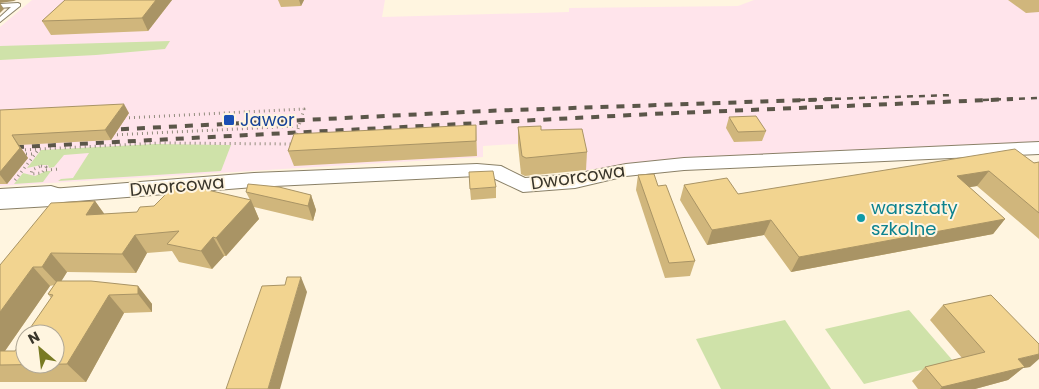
<svg xmlns="http://www.w3.org/2000/svg" width="1039" height="389" viewBox="0 0 1039 389" font-family="Poppins,sans-serif">
	<rect width="100%" height="100%" fill="#fff5e0"/>
	<path fill="#ffe4eb" d="M 32,0 L 385,0 L 382,17 L 569,12 L 569,8 L 738,6 L 754,0 L 1039,0 L 1039,145 L 587,173 L 578,140 L 483,146 L 483,157 L 0,186 L 0,27 Z"/>
	<g fill="#cfe2a9">
		<path d="M 170,41 L 165,49 L 96,55 L 0,60 L 0,46 Z"/>
		<path d="M 156,144 L 231,145 L 221,171 L 58,181 L 61,179 L 73,178 L 89,153 L 64,155 L 54,167 L 49,168 L 48,165 L 41,165 L 27,168 L 41,150 Z"/>
		<path d="M 46,171 L 51,171 L 43,182 L 14,184 L 23,173 L 35,176 Z"/>
		<path d="M 909,310 L 954,362 L 864,384 L 825,329 Z"/>
		<path d="M 785,320 L 831,389 L 721,389 L 696,339 Z"/>
	</g>
	<g fill="none" stroke-linecap="round" stroke-linejoin="round">
		<g stroke="#8a8067" stroke-width="2">
			<path id="lane" d="M 18,3 L 20,4 L 20,6 L 0,22 L 0,17 L 11,7 L 0,8 L 0,4 Z"/>
		</g>
		<g stroke="#8a8067" stroke-width="2">
			<path id="street" d="M 1039,142 L 1039,154 L 684,170 L 626,176 L 575,188 L 523,192 L 491,177 L 477,176 L 254,187 L 51,203 L 44,201 L 41,196 L 44,191 L 51,189 L 254,173 L 477,164 L 501,166 L 525,178 L 575,174 L 626,164 L 684,158 Z"/>
		</g>
		<g stroke="#8a8067" stroke-width="2">
			<path id="secondary" d="M 51,186 L 61,189 L 65,196 L 61,203 L 51,206 L 0,209 L 0,189 Z"/>
		</g>
		<g stroke="#938c7d" stroke-width="3" stroke-dasharray="1 4" stroke-linecap="butt">
			<path d="M 124,118 L 304,109 L 296,136"/>
			<path d="M 112,135 L 299,126"/>
			<path d="M 20,150 L 39,149"/>
			<path d="M 21,154 L 35,154"/>
			<path d="M 41,166 L 46,167 L 42,173 L 31,174 L 32,170 Z"/>
			<path d="M 46,170 L 60,169"/>
			<path d="M 15,180 L 39,149 L 160,143 L 293,144"/>
		</g>
		<use href="#lane" fill="#fff" fill-rule="evenodd"/>
		<use href="#street" fill="#fff" fill-rule="evenodd"/>
		<use href="#secondary" fill="#fff" fill-rule="evenodd"/>
		<g stroke="#5b5649" stroke-width="2.5" stroke-dasharray="6 6" stroke-linecap="butt">
			<path d="M 799,100 L 954,95"/>
			<path d="M 983,100 L 1039,98"/>
		</g>
		<g stroke="#5b5649" stroke-width="4" stroke-dasharray="8 8" stroke-linecap="butt">
			<path d="M 105,130 L 485,111 L 835,99"/>
			<path d="M 0,148 L 652,114 L 1013,99"/>
		</g>
	</g>
	<g fill="#d0b67c" fill-rule="evenodd">
		<path d="M 65,0 L 172,0 L 148,31 L 51,35 L 42,21 Z"/>
		<path d="M 278,0 L 304,0 L 301,6 L 281,7 Z"/>
		<path d="M 1008,0 L 1039,0 L 1039,12 L 1026,13 Z"/>
		<path d="M 0,110 L 129,113 L 111,140 L 19,145 L 28,158 L 7,184 L 0,184 Z"/>
		<path d="M 729,117 L 766,131 L 762,141 L 734,142 L 726,128 Z"/>
		<path d="M 476,125 L 477,156 L 294,166 L 288,151 Z"/>
		<path d="M 518,127 L 541,130 L 587,152 L 586,170 L 525,176 L 521,174 L 518,145 Z"/>
		<path d="M 1039,162 L 1039,239 L 977,186 L 969,187 L 1005,219 L 993,234 L 791,272 L 764,235 L 707,245 L 680,200 L 684,185 L 738,194 Z"/>
		<path d="M 638,175 L 658,186 L 695,261 L 690,276 L 665,278 L 636,190 Z"/>
		<path d="M 496,187 L 496,198 L 471,200 L 470,189 Z"/>
		<path d="M 246,192 L 311,195 L 316,210 L 313,221 L 254,207 L 259,219 L 226,256 L 224,256 L 212,269 L 179,262 L 172,251 L 147,253 L 136,273 L 67,272 L 61,281 L 138,286 L 152,304 L 152,312 L 124,313 L 86,382 L 0,382 L 0,265 L 95,201 L 104,214 L 137,212 L 250,200 ZM 54,285 L 48,294 L 51,298 L 15,351 L 5,351 L 50,286 Z"/>
		<path d="M 943,305 L 1030,367 L 1023,368 L 1008,380 L 975,389 L 918,389 L 912,381 L 925,367 L 962,358 L 930,320 Z"/>
	</g>
	<g fill="#a99465">
		<path d="M 0,0 L 16,0 L 14,1 L 0,3 Z"/>
		<path d="M 156,0 L 172,0 L 148,31 L 142,18 Z"/>
		<path d="M 299,0 L 304,0 L 301,6 Z"/>
		<path d="M 0,3 L 4,9 L 0,13 Z"/>
		<path d="M 124,104 L 129,113 L 111,140 L 105,130 Z"/>
		<path d="M 12,135 L 19,145 L 28,158 L 7,184 L 0,175 L 0,172 Z"/>
		<path d="M 989,171 L 977,186 L 946,191 L 957,176 Z"/>
		<path d="M 311,195 L 316,210 L 313,221 L 308,206 Z"/>
		<path d="M 251,200 L 259,219 L 226,256 L 216,238 Z"/>
		<path d="M 95,201 L 108,219 L 86,215 Z"/>
		<path d="M 1005,219 L 993,234 L 791,272 L 799,257 Z"/>
		<path d="M 771,220 L 764,235 L 707,245 L 712,230 Z"/>
		<path d="M 135,235 L 147,253 L 136,273 L 122,254 Z"/>
		<path d="M 213,237 L 224,256 L 212,269 L 201,251 Z"/>
		<path d="M 51,253 L 67,272 L 59,285 L 42,267 Z"/>
		<path d="M 33,267 L 50,286 L 0,358 L 0,312 Z"/>
		<path d="M 301,277 L 307,292 L 280,389 L 268,389 Z"/>
		<path d="M 138,286 L 152,304 L 152,312 L 138,294 Z"/>
		<path d="M 109,295 L 124,313 L 86,382 L 67,364 Z"/>
		<path d="M 1039,354 L 1039,359 L 1030,367 L 1023,368 L 1008,380 L 975,389 L 940,389 L 942,387 L 1018,359 Z"/>
	</g>
	<g fill="#f2d490" stroke="#a99465">
		<path d="M 65,0 L 156,0 L 142,18 L 42,21 Z"/>
		<path d="M 124,104 L 105,130 L 12,135 L 20,148 L 0,172 L 0,110 Z"/>
		<path d="M 756,116 L 766,131 L 738,132 L 729,117 Z"/>
		<path d="M 476,125 L 476,141 L 288,151 L 294,134 Z"/>
		<path d="M 541,126 L 541,130 L 582,129 L 587,152 L 526,158 L 522,156 L 518,127 Z"/>
		<path d="M 1015,149 L 1034,163 L 1039,162 L 1039,213 L 989,171 L 957,176 L 1005,219 L 799,257 L 771,220 L 712,230 L 684,185 L 727,178 L 738,194 Z"/>
		<path d="M 493,171 L 496,187 L 470,189 L 469,172 Z"/>
		<path d="M 654,174 L 658,186 L 666,185 L 695,261 L 669,263 L 638,175 Z"/>
		<path d="M 177,183 L 251,200 L 216,238 L 213,237 L 201,251 L 167,244 L 179,231 L 135,235 L 122,254 L 51,253 L 42,267 L 33,267 L 0,312 L 0,265 L 51,203 L 95,201 L 86,215 L 137,212 L 140,207 L 154,206 Z"/>
		<path d="M 248,184 L 279,187 L 311,195 L 308,206 L 246,192 Z"/>
		<path d="M 287,277 L 301,277 L 268,389 L 226,389 L 262,286 L 285,285 Z"/>
		<path d="M 57,281 L 91,281 L 138,286 L 138,294 L 109,295 L 67,364 L 0,365 L 0,351 L 15,351 L 25,336 L 25,364 L 55,364 L 55,334 L 26,334 L 53,295 L 48,294 Z"/>
		<path d="M 991,295 L 1039,344 L 1039,354 L 1018,359 L 1025,367 L 942,387 L 925,367 L 985,352 L 943,305 Z"/>
	</g>
	<rect fill="#1a4fb4" stroke="#fff5e0" stroke-width="2" x="223" y="114" width="12" height="12" rx="2.5"/>
	<circle fill="#0f9aa8" stroke="#fff5e0" stroke-width="2" cx="861" cy="218" r="5"/>
	<g text-anchor="middle" stroke-width="4" stroke-linejoin="round" paint-order="stroke">
		<g font-size="18" fill="#164399" stroke="#fff5e0" text-anchor="start">
			<text x="240" y="126">Jawor</text>
		</g>
		<g font-size="18" fill="#39352a" stroke="#fff5e0">
			<text transform="translate(578 177) rotate(-8)" y="6">Dworcowa</text>
			<text transform="translate(177 186) rotate(-5)" y="6">Dworcowa</text>
		</g>
		<g font-size="18" fill="#0d838f" stroke="#fff5e0" text-anchor="start">
			<text x="871" y="214">warsztaty<tspan x="871" dy="21">szkolne</tspan></text>
		</g>
	</g>
	<g transform="translate(40 349) rotate(332)"><circle r="24" fill="#fff5e0" stroke="#b0a897"/>
	<path d="M0-4L9 19L0 12L-9 19Z" fill="#787a22"/>
	<text y="-8" font-size="14" font-weight="bold" text-anchor="middle" fill="#39352a">N</text>
	</g>
</svg>
